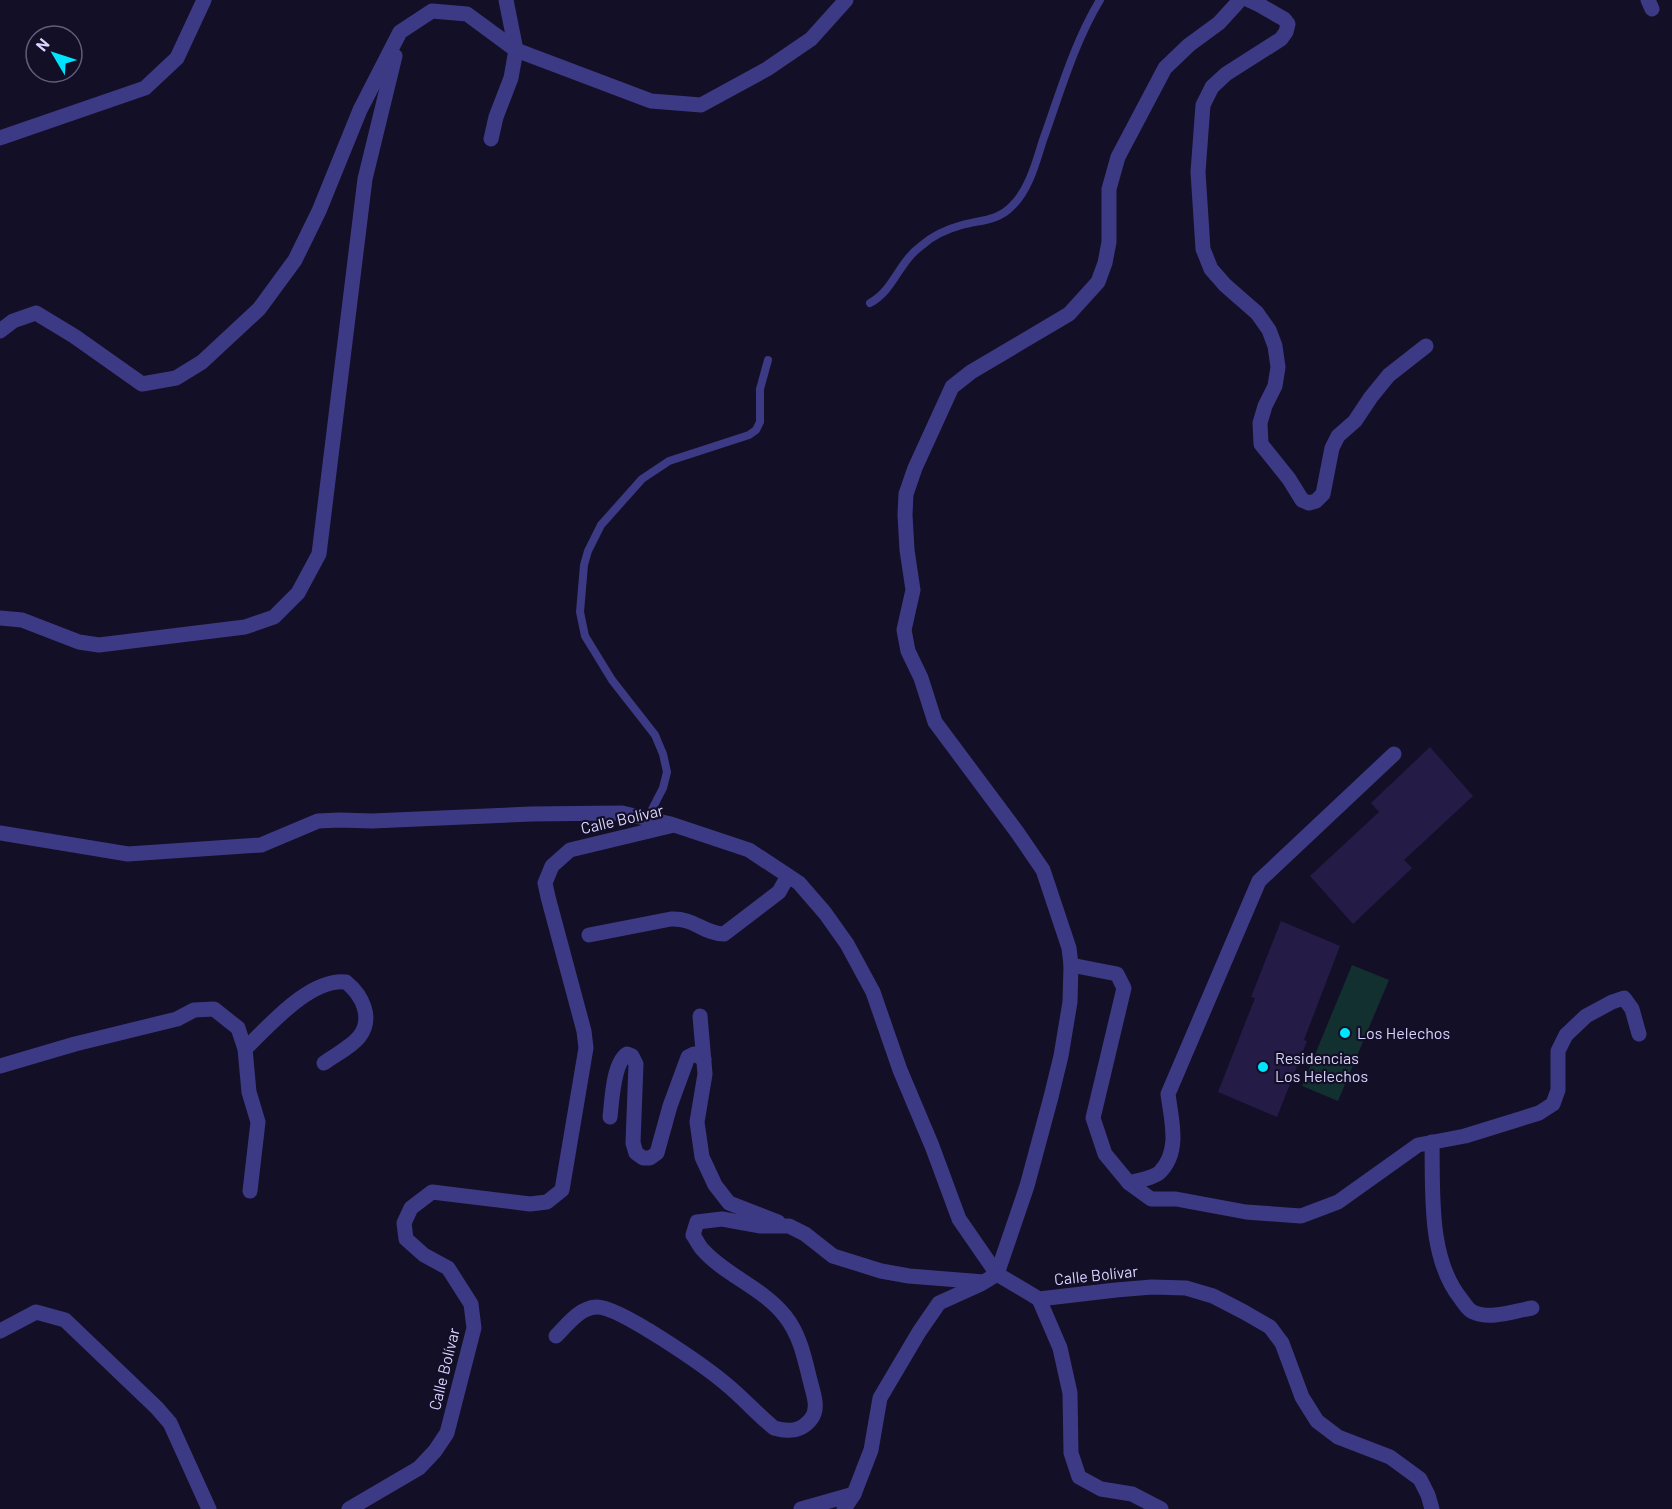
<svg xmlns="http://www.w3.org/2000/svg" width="1672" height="1509" viewBox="0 0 1672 1509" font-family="Barlow,sans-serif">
	<rect width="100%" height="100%" fill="#130f26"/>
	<path fill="#12302f" d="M 1352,965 L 1389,980 L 1338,1101 L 1302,1086 Z"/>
	<g fill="#241b47">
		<path d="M 1430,747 L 1473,796 L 1404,860 L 1412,868 L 1353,924 L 1310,876 L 1379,812 L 1371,803 Z"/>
		<path d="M 1281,921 L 1340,946 L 1304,1040 L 1307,1041 L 1277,1117 L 1218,1092 L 1255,998 L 1251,997 Z"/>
	</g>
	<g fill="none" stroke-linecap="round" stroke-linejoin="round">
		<g stroke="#3d3a85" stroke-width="8">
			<path d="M 870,303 C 894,290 898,263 921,246 C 932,236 947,229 962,225 C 980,220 998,221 1012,206 C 1029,190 1036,162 1043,140 C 1060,93 1074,43 1100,0"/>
			<path d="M 647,819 L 663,788 L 667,772 L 663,754 L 655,735 L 612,680 L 585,636 L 580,612 L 584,565 L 588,551 L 601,525 L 642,479 L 669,461 L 749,435 L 756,430 L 760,422 L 760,389 L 768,360"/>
		</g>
		<g stroke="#3d3a85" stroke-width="15">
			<path d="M 1648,0 L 1652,9"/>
			<path d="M 1256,3 L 1284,19 L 1288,24 L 1286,32 L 1281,39 L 1226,74 L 1212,87 L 1203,105 L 1198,172 L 1203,249 L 1211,269 L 1225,285 L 1257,313 L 1269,330 L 1275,346 L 1278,367 L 1275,386 L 1265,406 L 1260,423 L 1261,444 L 1289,479 L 1302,500 L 1309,503 L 1316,501 L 1323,494 L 1332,448 L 1338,436 L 1355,421 L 1371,397 L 1389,375 L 1426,346"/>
			<path d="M 0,138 L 145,88 L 177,58 L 204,0"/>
			<path d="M 491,139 L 496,117 L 511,78 L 516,50 L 506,0"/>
			<path d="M 0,331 L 13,321 L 36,313 L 74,336 L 142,384 L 176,378 L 202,362 L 259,309 L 295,260 L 319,211 L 360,110 L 400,32 L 432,11 L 467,14 L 516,50 L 651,101 L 701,105 L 767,69 L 811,39 L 846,0"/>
			<path d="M 0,618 L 22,620 L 79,642 L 99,645 L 245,627 L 274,617 L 298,593 L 319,554 L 365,179 L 395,56"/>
			<path d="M 0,833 L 128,854 L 261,845 L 318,821 L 339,820 L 372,821 L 531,814 L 622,813 L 671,824"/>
			<path d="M 589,935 L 671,919 C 695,918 702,933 724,934 L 779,892 L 788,876"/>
			<path d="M 1071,965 L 1117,974 L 1124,988 L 1093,1118 L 1105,1154 L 1129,1183 C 1138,1180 1154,1178 1160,1172 C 1181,1151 1171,1119 1168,1094 L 1259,881 L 1394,754"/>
			<path d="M 700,1016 L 705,1074 L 697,1122 L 702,1157 L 715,1185 L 729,1203 L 778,1222"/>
			<path d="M 245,1049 C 269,1026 310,978 346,982 C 362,995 374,1018 359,1037 C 351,1047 335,1055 324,1063"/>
			<path d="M 0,1066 L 75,1044 L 177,1019 L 194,1010 L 214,1009 L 238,1028 L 245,1049 L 249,1092 L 258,1122 L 250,1191"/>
			<path d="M 610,1117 C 612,1101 613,1063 627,1054 L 632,1056 L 636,1064 L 633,1143 L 636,1153 L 643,1158 L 650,1158 L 657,1153 L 670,1106 L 688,1057 L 694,1054 L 704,1059"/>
			<path d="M 1432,1142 C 1433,1192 1428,1258 1461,1299 C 1464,1303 1468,1310 1473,1312 C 1491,1320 1514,1311 1532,1308"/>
			<path d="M 1129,1183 L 1151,1199 L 1176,1199 L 1246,1212 L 1301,1216 L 1338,1202 L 1418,1145 L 1465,1136 L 1539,1113 L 1553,1104 L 1558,1090 L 1558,1051 L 1566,1035 L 1586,1016 L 1612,1002 L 1624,998 L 1632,1009 L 1639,1034"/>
			<path d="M 1039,1299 L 1060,1348 L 1070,1393 L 1071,1453 L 1079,1477 L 1101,1489 L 1132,1494 L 1161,1509"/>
			<path d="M 0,1331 L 36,1312 L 65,1320 L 157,1408 L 170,1423 L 209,1509"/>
			<path d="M 349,1509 L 419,1468 L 435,1451 L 447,1433 L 474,1328 L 471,1304 L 448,1268 L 424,1255 L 406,1239 L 404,1223 L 411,1208 L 432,1192 L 530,1204 L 547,1202 L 562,1190 L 586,1048 L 584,1031 L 548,897 L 545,883 L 552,866 L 570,850 L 674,825 L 749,850 L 799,883 L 825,913 L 847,944 L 873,992 L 900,1070 L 932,1146 L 959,1219 L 997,1274 L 984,1282 L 909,1276 L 881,1271 L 833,1256 L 805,1234 L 789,1226 L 761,1226 L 722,1219 L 697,1222 L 693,1235 C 696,1239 699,1246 703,1250 C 725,1275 763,1288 785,1316 C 801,1336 805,1361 811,1384 C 814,1396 819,1409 811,1419 C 801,1432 788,1432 774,1428 C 757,1414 743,1398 726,1384 C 707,1368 618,1305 596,1307 C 579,1308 567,1325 556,1336"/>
			<path d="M 801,1509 L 854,1494"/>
			<path d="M 844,1509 L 854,1494 L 871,1450 L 880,1398 L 919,1332 L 939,1303 L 981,1284"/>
		</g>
		<g stroke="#3d3a85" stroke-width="15">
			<path d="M 1240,0 L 1219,23 L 1189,45 L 1165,68 L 1118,157 L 1109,189 L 1109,242 L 1105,263 L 1098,282 L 1069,314 L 971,372 L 952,387 L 915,468 L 906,494 L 905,515 L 907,550 L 913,590 L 904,630 L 908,651 L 921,678 L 935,722 L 1017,832 L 1043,870 L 1069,948 L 1071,965 L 1070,1002 L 1061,1056 L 1051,1097 L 1027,1186 L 997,1274 L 1039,1299 L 1116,1290 L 1152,1287 L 1186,1288 L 1213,1296 L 1244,1312 L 1270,1327 L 1282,1343 L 1302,1397 L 1317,1421 L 1338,1437 L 1390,1457 L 1420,1479 L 1428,1495 L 1432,1509"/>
			<path d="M 1249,0 L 1256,3 L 1259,0"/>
		</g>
	</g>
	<g fill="#00e5ff" stroke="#130f26" stroke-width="2">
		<circle cx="1345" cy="1033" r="6"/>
		<circle cx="1263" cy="1067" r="6"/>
	</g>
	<g text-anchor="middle" stroke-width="4.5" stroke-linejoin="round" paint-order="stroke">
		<g font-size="16" fill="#d9d4ff" stroke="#130f26">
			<text transform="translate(622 819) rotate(-13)" y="6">Calle Bolívar</text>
			<text transform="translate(1096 1275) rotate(-6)" y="6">Calle Bolívar</text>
			<text transform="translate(444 1369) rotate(-76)" y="6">Calle Bolívar</text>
		</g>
		<g font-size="16" fill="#d9d4ff" stroke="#130f26" text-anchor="start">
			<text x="1357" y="1039">Los Helechos</text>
			<text x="1275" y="1064">Residencias<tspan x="1275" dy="18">Los Helechos</tspan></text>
		</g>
	</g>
	<g transform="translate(54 54) rotate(309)"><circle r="28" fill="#130f26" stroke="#625e7d" stroke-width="1.5"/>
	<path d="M0-4.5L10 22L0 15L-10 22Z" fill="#00e5ff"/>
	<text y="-9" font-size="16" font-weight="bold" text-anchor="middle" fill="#d9d4ff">N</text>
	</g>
</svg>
